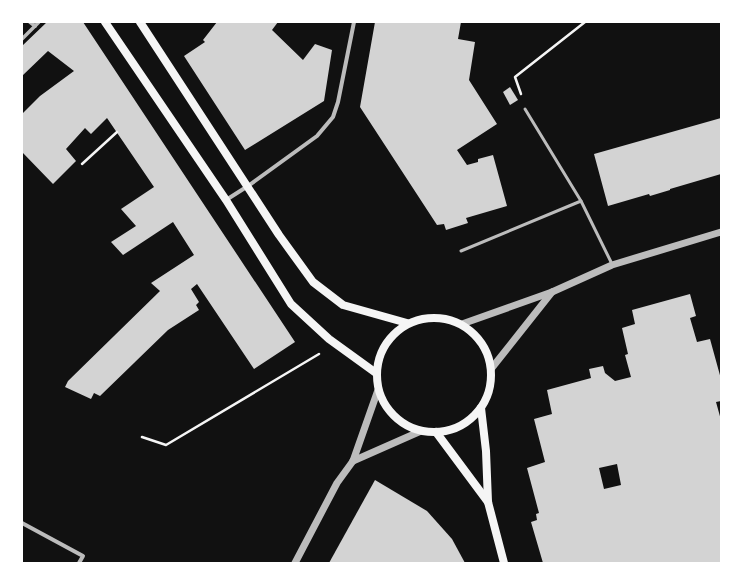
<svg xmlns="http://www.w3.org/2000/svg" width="743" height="585" viewBox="0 0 743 585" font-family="Ubuntu,sans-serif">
	<rect width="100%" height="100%" fill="#111"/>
	<g fill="#d3d3d3" fill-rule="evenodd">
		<path d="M 47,22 L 83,22 L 295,342 L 254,369 L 197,284 L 191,289 L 199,302 L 196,305 L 199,310 L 168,330 L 100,396 L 94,393 L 91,399 L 65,387 L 68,381 L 160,291 L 151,283 L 194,255 L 173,222 L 123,255 L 111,242 L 136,226 L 121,209 L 154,187 L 107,118 L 91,134 L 85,128 L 66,149 L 76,161 L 53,184 L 22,152 L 22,114 L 40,96 L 74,71 L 48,51 L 22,76 L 22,46 Z"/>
		<path d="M 217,22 L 278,22 L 272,30 L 303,60 L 315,44 L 332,50 L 324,101 L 245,150 L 184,56 L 205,42 L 203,40 Z"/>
		<path d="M 375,22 L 461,22 L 458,39 L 475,42 L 469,80 L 497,124 L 457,150 L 467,165 L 478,162 L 478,159 L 493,155 L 507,206 L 466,218 L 468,223 L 446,230 L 444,224 L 437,225 L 360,107 Z"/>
		<path d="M 510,87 L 518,100 L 510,105 L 503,92 Z"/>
		<path d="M 721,118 L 721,174 L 670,189 L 670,190 L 650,196 L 649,194 L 608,206 L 594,154 Z"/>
		<path d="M 690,294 L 696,316 L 690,318 L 697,342 L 710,339 L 721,379 L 721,401 L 716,402 L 721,420 L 721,563 L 543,563 L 531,522 L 537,520 L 536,514 L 539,513 L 527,468 L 545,462 L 534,419 L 552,414 L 547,390 L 591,378 L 589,369 L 603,366 L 605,373 L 615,381 L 631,377 L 625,355 L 628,354 L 622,328 L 635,324 L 632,310 ZM 617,464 L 621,485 L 604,489 L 599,468 Z"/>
		<path d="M 375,480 L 427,511 L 452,539 L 465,563 L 329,563 Z"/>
	</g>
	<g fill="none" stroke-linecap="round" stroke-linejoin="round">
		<g stroke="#f5f5f5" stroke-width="2.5">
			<path d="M 521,94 L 515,77 L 585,22"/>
			<path d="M 82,164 L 117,132"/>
			<path d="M 142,437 L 166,445 L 319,354"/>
		</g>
		<g stroke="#bcbcbc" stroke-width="3">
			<path d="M 525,109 L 581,201"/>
			<path d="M 461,251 L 581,201 L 612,264"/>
		</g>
		<path stroke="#bcbcbc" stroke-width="3.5" d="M 22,39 L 39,22"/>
		<g stroke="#bcbcbc" stroke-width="4">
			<path d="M 30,22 L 35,26"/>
			<path d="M 226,200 L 248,186 L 317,136 L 333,117 L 338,102 L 354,22"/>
			<path d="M 22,523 L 83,556 L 79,563"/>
		</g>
		<g stroke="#bcbcbc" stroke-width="7">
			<path d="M 462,324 L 552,292 L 612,265 L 721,232"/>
			<path d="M 491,369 L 552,292"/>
			<path d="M 353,461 L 421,431"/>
			<path d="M 295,563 L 337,483 L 353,461 L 378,390"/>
		</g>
		<g stroke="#f5f5f5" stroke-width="8">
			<path d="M 105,22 L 226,200 L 291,304 L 329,339 L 376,373"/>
			<path d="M 140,22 L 279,235 L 313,282 L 343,305 L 407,323"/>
			<circle cx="434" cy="375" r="57"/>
			<path d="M 481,408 L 486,451 L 488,502 L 504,563"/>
			<path d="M 436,432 L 488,502"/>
		</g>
	</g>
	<rect width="743" height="585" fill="none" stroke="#ffffff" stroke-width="46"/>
</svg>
